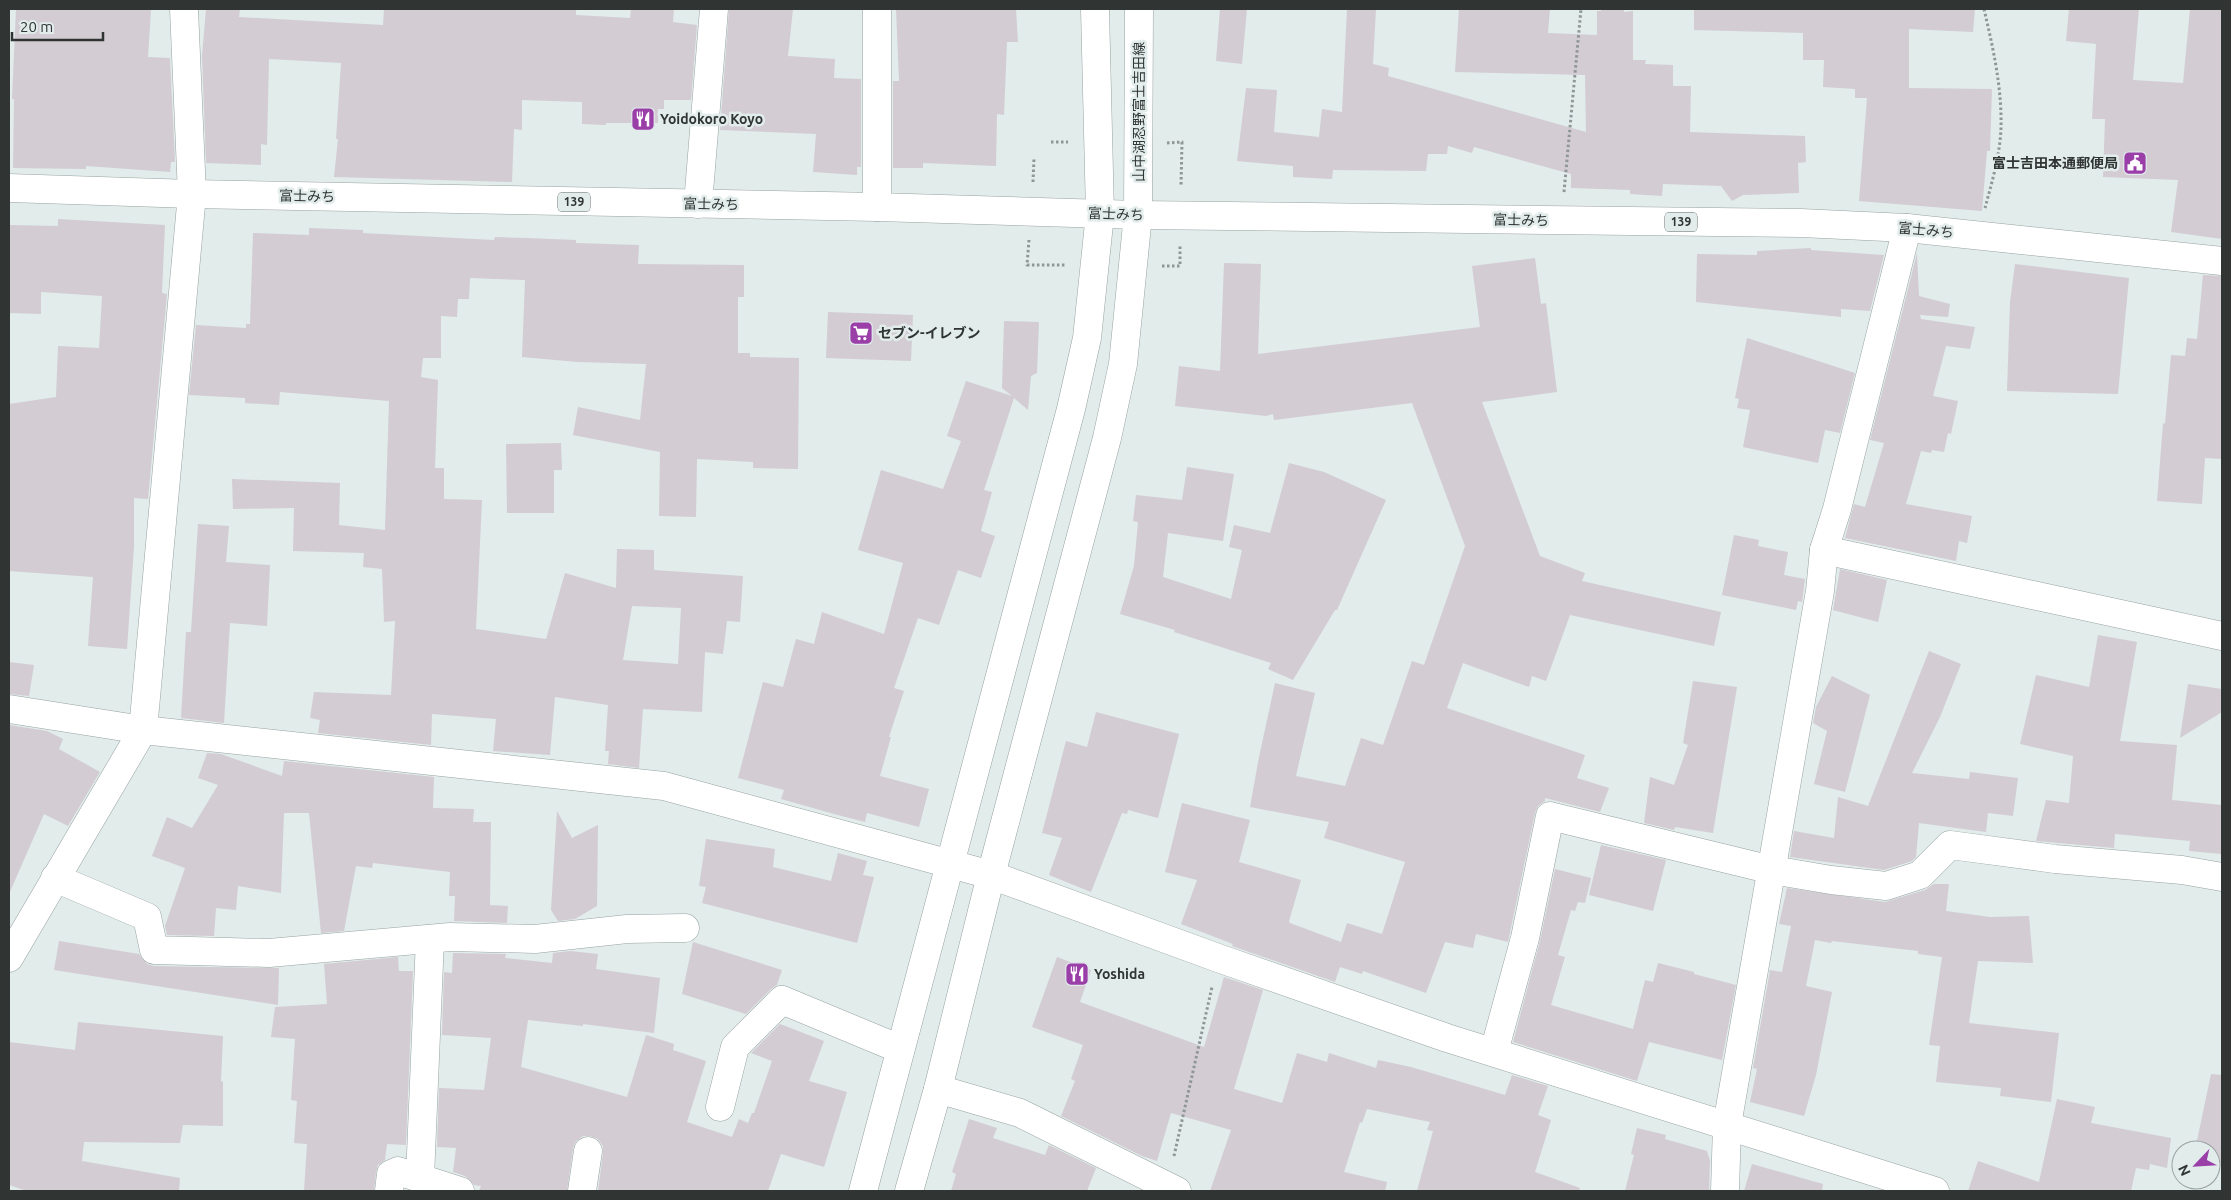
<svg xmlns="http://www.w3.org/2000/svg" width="2231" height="1200" viewBox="0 0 2231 1200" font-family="Ubuntu,'Noto Sans JP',sans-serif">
	<rect width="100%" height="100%" fill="#e1eceb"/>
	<g fill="#d3ccd3" fill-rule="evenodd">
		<path d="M 16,9 L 151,10 L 148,57 L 170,58 L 175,162 L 171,162 L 170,172 L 86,166 L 86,169 L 13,168 L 14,99 L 12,99 Z"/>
		<path d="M 206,9 L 240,9 L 239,17 L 383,25 L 384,9 L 576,9 L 576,15 L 630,18 L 631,9 L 674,9 L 673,22 L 697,25 L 691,100 L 664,100 L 664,109 L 658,109 L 658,123 L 606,123 L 606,125 L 582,124 L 582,102 L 522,100 L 522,130 L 514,129 L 512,182 L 334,177 L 338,139 L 336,139 L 341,63 L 269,59 L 267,145 L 261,144 L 261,165 L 206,163 L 202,56 Z"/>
		<path d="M 729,9 L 793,9 L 788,56 L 835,59 L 834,78 L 861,79 L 861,167 L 857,167 L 857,175 L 813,172 L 816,134 L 720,130 Z"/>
		<path d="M 896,9 L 1016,9 L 1018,42 L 1007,42 L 1004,115 L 997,114 L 996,166 L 923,163 L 923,168 L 893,168 L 893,81 L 899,81 Z"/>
		<path d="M 1220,9 L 1247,9 L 1242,64 L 1216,61 Z"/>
		<path d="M 1347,9 L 1376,9 L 1373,64 L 1389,68 L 1388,76 L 1586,132 L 1585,75 L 1455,72 L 1459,9 L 1550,9 L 1548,33 L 1597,35 L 1597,11 L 1601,11 L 1601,9 L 1624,9 L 1624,12 L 1633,11 L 1633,60 L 1646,60 L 1645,64 L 1673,65 L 1673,86 L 1691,86 L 1690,132 L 1805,136 L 1806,162 L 1798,163 L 1799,193 L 1743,195 L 1732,201 L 1721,186 L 1663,184 L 1662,196 L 1630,194 L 1630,190 L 1571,188 L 1571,174 L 1474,147 L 1472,153 L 1448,146 L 1447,154 L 1428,154 L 1426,171 L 1333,170 L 1332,179 L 1293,177 L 1293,166 L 1237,161 L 1246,88 L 1277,90 L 1274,132 L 1319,137 L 1322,109 L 1342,112 Z"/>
		<path d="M 1694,9 L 1975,9 L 1973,32 L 1909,29 L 1909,88 L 1992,89 L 1990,151 L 1987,151 L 1982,211 L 1859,201 L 1867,98 L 1855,98 L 1855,89 L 1823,87 L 1824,60 L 1803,60 L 1803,33 L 1694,30 Z"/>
		<path d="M 2069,9 L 2139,9 L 2133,80 L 2183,83 L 2190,9 L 2222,9 L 2222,239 L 2171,232 L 2178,180 L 2103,177 L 2105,119 L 2092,119 L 2096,44 L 2066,41 Z"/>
		<path d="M 58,219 L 165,225 L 162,293 L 167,294 L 148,499 L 134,498 L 134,547 L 127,649 L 88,646 L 93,577 L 9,571 L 9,404 L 56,397 L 58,346 L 99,348 L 102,296 L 41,292 L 41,314 L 9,313 L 9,225 L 58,226 Z"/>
		<path d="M 309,228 L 363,230 L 363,233 L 494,240 L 495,237 L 527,238 L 576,240 L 576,243 L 639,245 L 638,264 L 744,265 L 744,297 L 738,297 L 738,353 L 750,353 L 750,357 L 799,358 L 798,469 L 753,468 L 753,462 L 697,459 L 696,517 L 659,516 L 660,452 L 573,435 L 578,407 L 640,420 L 646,364 L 577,362 L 522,357 L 525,280 L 470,278 L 469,299 L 458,299 L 457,317 L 441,316 L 441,358 L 423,358 L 421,377 L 438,380 L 435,468 L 444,468 L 444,499 L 482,500 L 476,629 L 546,639 L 565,573 L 616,588 L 617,549 L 654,550 L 654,570 L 743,576 L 740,622 L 727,621 L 723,654 L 705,652 L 702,712 L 643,709 L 639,768 L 608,764 L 609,751 L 605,751 L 608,705 L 555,697 L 550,755 L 493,751 L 496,719 L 432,714 L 431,745 L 318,733 L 320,720 L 310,718 L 314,692 L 391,695 L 395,621 L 384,622 L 382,569 L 363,567 L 364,553 L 293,551 L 294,508 L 233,509 L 232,479 L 340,483 L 339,525 L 385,530 L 389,401 L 280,392 L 279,405 L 245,403 L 245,398 L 189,395 L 196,325 L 246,328 L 246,324 L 250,324 L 253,233 L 309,235 ZM 632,606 L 681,608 L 678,664 L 623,660 Z"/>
		<path d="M 1811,248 L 1811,250 L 1884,255 L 1870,311 L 1841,309 L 1841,317 L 1696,302 L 1697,254 L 1757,255 L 1757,251 Z"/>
		<path d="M 1917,253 L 1919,296 L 1950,304 L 1948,317 L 1920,315 L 1921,319 L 1975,327 L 1970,349 L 1946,346 L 1933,396 L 1958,401 L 1951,434 L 1948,433 L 1944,452 L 1932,450 L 1931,453 L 1921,451 L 1906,504 L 1972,516 L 1967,543 L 1959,541 L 1956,561 L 1845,538 L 1854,504 L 1865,507 L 1884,443 L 1870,440 Z"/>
		<path d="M 1535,258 L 1541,304 L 1546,303 L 1557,392 L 1482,402 L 1540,556 L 1585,573 L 1582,581 L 1721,612 L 1714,646 L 1570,615 L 1546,681 L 1532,676 L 1529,687 L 1463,663 L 1447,708 L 1585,755 L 1577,778 L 1609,788 L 1600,812 L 1545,798 L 1545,801 L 1538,806 L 1535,813 L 1508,942 L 1476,934 L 1473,948 L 1445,942 L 1426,993 L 1363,971 L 1362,974 L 1340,967 L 1335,982 L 1232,946 L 1233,944 L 1181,924 L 1197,880 L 1165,872 L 1182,803 L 1250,820 L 1239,862 L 1301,880 L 1289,921 L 1290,923 L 1341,942 L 1347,923 L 1382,934 L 1405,862 L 1324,838 L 1329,822 L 1250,807 L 1259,757 L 1275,683 L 1315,693 L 1296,776 L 1345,786 L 1361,738 L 1383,745 L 1412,661 L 1424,665 L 1465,546 L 1412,403 L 1274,420 L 1273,414 L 1266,416 L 1175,406 L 1179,366 L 1220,371 L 1224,263 L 1261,264 L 1258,354 L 1480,327 L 1472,266 Z"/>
		<path d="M 2015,264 L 2129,278 L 2118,394 L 2007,391 L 2010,302 Z"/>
		<path d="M 2203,275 L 2222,276 L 2222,459 L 2205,458 L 2202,504 L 2157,501 L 2163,423 L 2165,424 L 2171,355 L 2185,356 L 2187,338 L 2197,339 Z"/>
		<path d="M 828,312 L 913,315 L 911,361 L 826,358 Z"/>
		<path d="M 1004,321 L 1039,322 L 1037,373 L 1031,376 L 1028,410 L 1014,398 L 984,490 L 992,492 L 981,531 L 995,536 L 981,578 L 958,570 L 939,625 L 918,618 L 894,688 L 904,691 L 889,737 L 891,737 L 880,776 L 929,789 L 919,827 L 867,813 L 865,822 L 834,814 L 781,799 L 784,790 L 738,778 L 763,682 L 783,687 L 796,639 L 814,644 L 822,612 L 884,634 L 903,563 L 858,550 L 881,470 L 943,489 L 961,441 L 947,436 L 966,381 L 1012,396 L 1002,388 Z"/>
		<path d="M 1747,338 L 1855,373 L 1840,433 L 1825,430 L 1818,463 L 1743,447 L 1750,410 L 1737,408 L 1739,399 L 1735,398 Z"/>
		<path d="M 561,443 L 562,470 L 554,470 L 554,513 L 507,513 L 506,444 Z"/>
		<path d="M 1289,463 L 1324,472 L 1386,500 L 1337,610 L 1335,610 L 1293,680 L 1268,669 L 1271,663 L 1174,632 L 1175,630 L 1120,614 L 1134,566 L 1138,522 L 1133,521 L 1136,495 L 1182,500 L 1187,467 L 1234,474 L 1223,541 L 1168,533 L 1163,577 L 1231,599 L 1242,550 L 1229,547 L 1234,525 L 1270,533 Z"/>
		<path d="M 198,524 L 229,526 L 226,562 L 270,565 L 267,626 L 230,623 L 224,723 L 181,718 L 186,632 L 191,632 Z"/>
		<path d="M 1734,535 L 1759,540 L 1758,546 L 1788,552 L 1784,575 L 1805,579 L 1802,602 L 1798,601 L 1796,610 L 1722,595 Z"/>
		<path d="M 1840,569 L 1887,580 L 1878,622 L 1833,610 Z"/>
		<path d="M 2098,635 L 2137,642 L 2120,741 L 2177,745 L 2172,800 L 2222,805 L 2222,854 L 2189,851 L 2190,841 L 2115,834 L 2114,848 L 2036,841 L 2046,800 L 2069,803 L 2073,756 L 2020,744 L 2036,675 L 2089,687 Z"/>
		<path d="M 1929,651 L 1961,664 L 1940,717 L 1912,773 L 1969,779 L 1970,772 L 2018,778 L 2013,816 L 1988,813 L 1986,832 L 1919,823 L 1916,857 L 1912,861 L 1884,870 L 1790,857 L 1794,831 L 1834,838 L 1838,797 L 1868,806 Z"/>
		<path d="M 9,662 L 34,665 L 29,696 L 9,694 Z"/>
		<path d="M 1832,676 L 1870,695 L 1845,792 L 1814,784 L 1827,731 L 1813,723 L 1816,707 Z"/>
		<path d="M 1693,681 L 1737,687 L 1713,833 L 1675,827 L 1674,830 L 1644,823 L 1650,777 L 1674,785 L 1688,745 L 1683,743 Z"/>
		<path d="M 2188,684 L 2222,689 L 2222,712 L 2180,738 Z"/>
		<path d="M 1096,712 L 1179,734 L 1158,818 L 1128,810 L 1127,814 L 1122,813 L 1091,892 L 1049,875 L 1062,838 L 1042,833 L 1066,741 L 1087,747 Z"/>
		<path d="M 9,725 L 47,731 L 63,739 L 59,749 L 100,772 L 68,826 L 44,814 L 9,894 Z"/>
		<path d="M 207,753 L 221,754 L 282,776 L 284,761 L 434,777 L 433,808 L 474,809 L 473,822 L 491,822 L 490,905 L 508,906 L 507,923 L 454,921 L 455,896 L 449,896 L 450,872 L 373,863 L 372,868 L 356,866 L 344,931 L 321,933 L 309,813 L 284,813 L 281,893 L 238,886 L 236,910 L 216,908 L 214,936 L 167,935 L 165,926 L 185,868 L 152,856 L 167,817 L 192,828 L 218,785 L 198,778 Z"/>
		<path d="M 557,811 L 572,838 L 598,825 L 597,906 L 575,919 L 558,921 L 551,910 Z"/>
		<path d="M 706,839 L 775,849 L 773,867 L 831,881 L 838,853 L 867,861 L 863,875 L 874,877 L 857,943 L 702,903 L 706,887 L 699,886 Z"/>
		<path d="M 1601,845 L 1666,860 L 1653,911 L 1589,895 Z"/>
		<path d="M 1555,869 L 1591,878 L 1585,903 L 1578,902 L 1575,911 L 1571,910 L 1558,955 L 1565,957 L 1551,1005 L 1633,1029 L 1645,980 L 1653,982 L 1658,963 L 1694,972 L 1694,974 L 1736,985 L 1722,1060 L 1649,1042 L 1637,1081 L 1513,1042 L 1540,941 Z"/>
		<path d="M 1934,884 L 1949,884 L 1946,911 L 1990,917 L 2029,916 L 2033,963 L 1978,961 L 1969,1023 L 2059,1033 L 2051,1102 L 2000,1096 L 2001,1088 L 1936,1082 L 1940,1046 L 1929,1045 L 1942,957 L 1918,954 L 1918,951 L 1832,941 L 1831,943 L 1815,940 L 1806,986 L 1832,992 L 1816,1075 L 1804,1116 L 1750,1102 L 1757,1069 L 1753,1068 L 1770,970 L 1782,972 L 1791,926 L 1779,924 L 1787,888 L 1885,902 L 1925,890 Z"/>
		<path d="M 59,941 L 139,954 L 147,964 L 154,966 L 279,968 L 278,1005 L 54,970 Z"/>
		<path d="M 693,942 L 782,970 L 777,985 L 771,989 L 746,1014 L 682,994 Z"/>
		<path d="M 570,951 L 598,954 L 596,969 L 660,978 L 654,1033 L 583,1024 L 583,1026 L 528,1020 L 521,1067 L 627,1097 L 646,1035 L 674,1044 L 673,1050 L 706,1061 L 687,1122 L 732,1137 L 739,1119 L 748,1123 L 752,1113 L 754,1113 L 772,1061 L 751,1053 L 780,1024 L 824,1041 L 809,1081 L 847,1092 L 824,1167 L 781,1154 L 768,1191 L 598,1191 L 603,1153 L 603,1146 L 598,1139 L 590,1136 L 583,1136 L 576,1141 L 573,1148 L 567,1191 L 479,1191 L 481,1186 L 474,1185 L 465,1176 L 453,1172 L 456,1148 L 437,1147 L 439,1088 L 484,1090 L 491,1038 L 442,1035 L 444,972 L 452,973 L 453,953 L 506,954 L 505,958 L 552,963 L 553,953 Z"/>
		<path d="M 398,957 L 399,971 L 413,971 L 406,1145 L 387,1144 L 385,1160 L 378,1165 L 376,1172 L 374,1191 L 304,1191 L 307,1144 L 294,1143 L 297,1101 L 291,1100 L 295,1039 L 271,1037 L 275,1007 L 327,1004 L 324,964 Z"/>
		<path d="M 1057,957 L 1091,970 L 1080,1002 L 1204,1047 L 1224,977 L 1263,990 L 1234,1089 L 1282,1103 L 1297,1053 L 1327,1062 L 1329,1053 L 1376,1068 L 1378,1060 L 1411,1067 L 1505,1095 L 1512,1075 L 1548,1086 L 1538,1115 L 1551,1120 L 1535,1172 L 1580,1188 L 1579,1191 L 1417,1191 L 1433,1131 L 1427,1130 L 1430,1122 L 1367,1109 L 1362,1123 L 1360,1122 L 1344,1172 L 1387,1182 L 1385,1191 L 1210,1191 L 1231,1130 L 1171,1113 L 1157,1161 L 1142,1156 L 1061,1116 L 1075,1081 L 1071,1079 L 1083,1045 L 1032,1027 Z"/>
		<path d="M 78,1022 L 223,1036 L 221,1081 L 223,1082 L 223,1126 L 183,1125 L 180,1143 L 84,1142 L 82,1161 L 180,1178 L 179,1191 L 27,1191 L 9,1185 L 9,1042 L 75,1050 Z"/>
		<path d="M 2211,1074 L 2222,1075 L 2222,1163 L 2211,1161 L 2211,1150 L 2195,1150 Z"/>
		<path d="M 2057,1099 L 2095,1107 L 2091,1123 L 2171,1138 L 2167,1168 L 2150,1164 L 2149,1170 L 2136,1168 L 2131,1191 L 1968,1191 L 1978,1161 L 2039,1182 Z"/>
		<path d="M 969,1119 L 997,1128 L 993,1138 L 1045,1155 L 1049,1145 L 1096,1168 L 1087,1191 L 951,1191 L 956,1174 L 952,1172 Z"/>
		<path d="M 1637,1128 L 1666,1135 L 1665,1139 L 1707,1151 L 1710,1161 L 1709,1191 L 1625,1191 L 1634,1155 L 1631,1154 Z"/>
		<path d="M 1752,1164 L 1823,1184 L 1822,1191 L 1744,1191 Z"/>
	</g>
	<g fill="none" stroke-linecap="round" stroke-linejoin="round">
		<g stroke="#98a3a2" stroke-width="29">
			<g id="minor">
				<path d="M 877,9 L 877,207"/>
				<path d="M 698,204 L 714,9"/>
				<path d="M 1824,550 L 2222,636"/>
				<path d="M 9,709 L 143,730 L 664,786 L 991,875 L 1218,958 L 1447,1038 L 1935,1191"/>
				<path d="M 55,878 L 147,917 L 154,950 L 269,953 L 450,937 L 535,939 L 627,929 L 685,928"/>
				<path d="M 1494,1052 L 1525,938 L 1550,816 L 1772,870 L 1831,880 L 1886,886 L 1920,875 L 1950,845 L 2055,859 L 2182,870 L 2222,877"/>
				<path d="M 938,1089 L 1020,1113 L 1177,1191"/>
				<path d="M 720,1107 L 735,1047 L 782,1000 L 900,1049"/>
				<path d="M 420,1178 L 430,939"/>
				<path d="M 389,1191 L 391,1174 L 398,1171 L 460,1191"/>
				<path d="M 582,1191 L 588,1151"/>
				<path d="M 1725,1191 L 1727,1125 L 1820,591 L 1824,550 L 1837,509 L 1907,228"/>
			</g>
		</g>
		<g stroke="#98a3a2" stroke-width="29">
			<g id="tertiary">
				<path d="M 9,958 L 143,730 L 192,194 L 184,9"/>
				<path d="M 863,1191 L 1071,409 L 1087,338 L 1100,214"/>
				<path d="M 909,1191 L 938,1089 L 991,875 L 1107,438 L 1123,364 L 1138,215"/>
			</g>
		</g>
		<g stroke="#98a3a2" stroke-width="29">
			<g id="secondary">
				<path d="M 1095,9 L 1100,214"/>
				<path d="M 1138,215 L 1139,9"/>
			</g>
		</g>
		<g stroke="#98a3a2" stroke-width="29">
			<path id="trunk" d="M 9,188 L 192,194 L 877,207 L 1138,215 L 1801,223 L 1907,228 L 2222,261"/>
		</g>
		<g stroke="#8f9796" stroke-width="3" stroke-dasharray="2.5 2.5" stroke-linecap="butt">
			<path d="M 1984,9 C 1993,48 2002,87 2001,128 C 2000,155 1992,182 1985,208"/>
			<path d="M 1051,142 L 1068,142"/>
			<path d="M 1167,143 L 1182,142 L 1181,186"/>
			<path d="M 1033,182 L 1034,158"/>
			<path d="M 1564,192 L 1581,9"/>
			<path d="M 1029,240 L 1027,265 L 1066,265"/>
			<path d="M 1162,266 L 1180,266 L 1180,245"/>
			<path d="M 1174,1156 L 1212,987"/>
		</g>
		<use href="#minor" stroke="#fff" stroke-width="28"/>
		<use href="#tertiary" stroke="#fff" stroke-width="28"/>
		<use href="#secondary" stroke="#fff" stroke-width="28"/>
		<use href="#trunk" stroke="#fff" stroke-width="28"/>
	</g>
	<defs>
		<g id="restaurant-square" transform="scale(1.25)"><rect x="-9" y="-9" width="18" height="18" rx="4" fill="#9a3ea8" stroke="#e1eceb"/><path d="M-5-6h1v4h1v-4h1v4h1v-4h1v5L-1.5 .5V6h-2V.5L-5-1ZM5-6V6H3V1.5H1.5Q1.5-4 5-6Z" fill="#fff"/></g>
		<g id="civic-square" transform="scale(1.25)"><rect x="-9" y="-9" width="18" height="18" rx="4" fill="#9a3ea8" stroke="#e1eceb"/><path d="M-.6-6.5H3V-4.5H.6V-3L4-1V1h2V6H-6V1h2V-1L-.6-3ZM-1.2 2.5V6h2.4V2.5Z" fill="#fff"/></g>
		<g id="supermarket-square" transform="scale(1.25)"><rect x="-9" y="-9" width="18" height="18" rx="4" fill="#9a3ea8" stroke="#e1eceb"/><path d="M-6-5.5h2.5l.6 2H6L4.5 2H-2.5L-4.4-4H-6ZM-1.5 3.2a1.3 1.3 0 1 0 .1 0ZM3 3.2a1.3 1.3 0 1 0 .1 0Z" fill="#fff"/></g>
	</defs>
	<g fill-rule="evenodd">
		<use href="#restaurant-square" x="643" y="119"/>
		<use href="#civic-square" x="2135" y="163"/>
		<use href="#supermarket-square" x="861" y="333"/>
		<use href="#restaurant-square" x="1077" y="974"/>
	</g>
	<g text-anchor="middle" stroke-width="5" stroke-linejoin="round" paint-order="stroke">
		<g fill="#e1eceb" stroke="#656b6a" stroke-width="1">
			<rect x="558" y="192.5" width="32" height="19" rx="4"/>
			<rect x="1665" y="212.5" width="32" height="19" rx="4"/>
		</g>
		<g font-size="12" font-weight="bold" fill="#303433">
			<text x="574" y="206">139</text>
			<text x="1681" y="226">139</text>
		</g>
		<g font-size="14" fill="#303433" stroke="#e1eceb">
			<text transform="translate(1139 112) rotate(-90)" y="5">山中湖忍野富士吉田線</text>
			<text transform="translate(307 196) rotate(1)" y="5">富士みち</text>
			<text transform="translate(711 204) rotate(1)" y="5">富士みち</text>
			<text transform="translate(1116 214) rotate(2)" y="5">富士みち</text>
			<text transform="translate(1521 220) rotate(1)" y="5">富士みち</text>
			<text transform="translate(1926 230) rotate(5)" y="5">富士みち</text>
		</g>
		<g font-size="14" font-weight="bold" fill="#303433" stroke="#e1eceb" text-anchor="start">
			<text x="660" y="124">Yoidokoro Koyo</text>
			<text x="2118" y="168" text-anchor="end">富士吉田本通郵便局</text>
			<text x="878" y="338">セブン-イレブン</text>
			<text x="1094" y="979">Yoshida</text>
		</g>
	</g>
	<rect width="2231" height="1200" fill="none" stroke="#303433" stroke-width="20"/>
	<g transform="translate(2196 1165) rotate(245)"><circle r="24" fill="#e1eceb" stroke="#9aa2a1"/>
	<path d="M0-4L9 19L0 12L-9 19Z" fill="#9a3ea8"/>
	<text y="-8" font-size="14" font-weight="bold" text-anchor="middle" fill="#303433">N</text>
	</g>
	<path d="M12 32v8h91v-8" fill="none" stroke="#303433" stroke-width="2.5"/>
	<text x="20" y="32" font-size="15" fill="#303433" stroke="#e1eceb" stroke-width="4" paint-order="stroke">20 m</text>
</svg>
